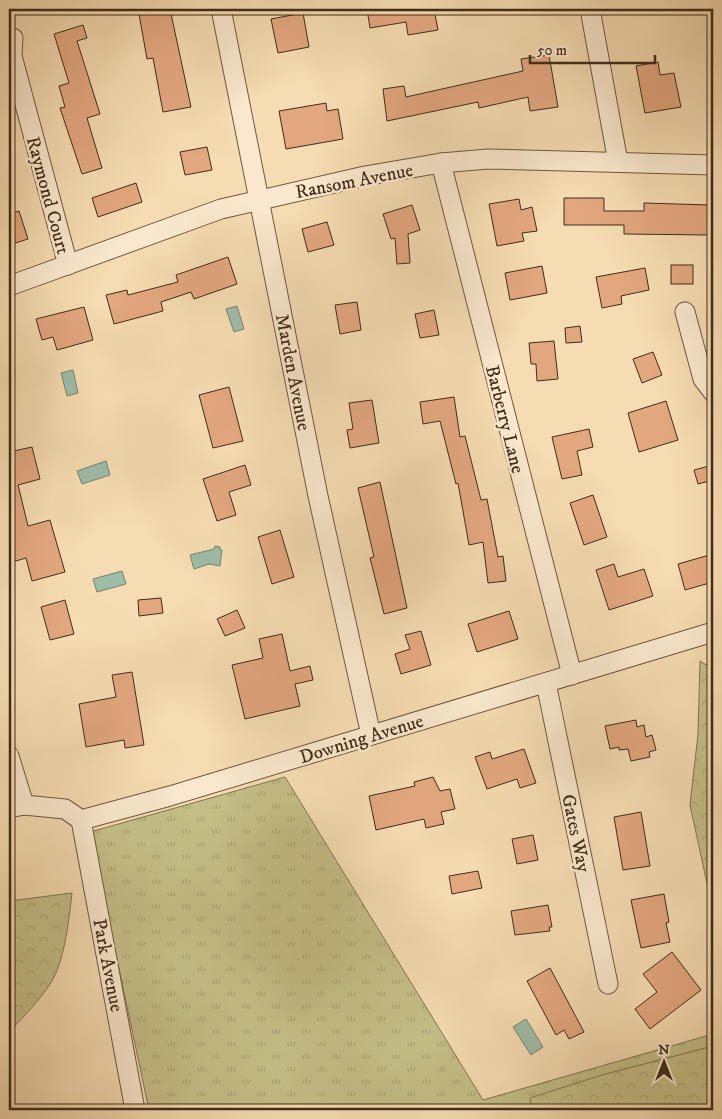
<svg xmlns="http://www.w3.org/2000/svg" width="722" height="1119" viewBox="0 0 722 1119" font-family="'IM FELL DW Pica',serif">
	<defs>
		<pattern id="grass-tufts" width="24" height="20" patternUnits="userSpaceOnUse" patternTransform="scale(1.25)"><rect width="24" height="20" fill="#c4be87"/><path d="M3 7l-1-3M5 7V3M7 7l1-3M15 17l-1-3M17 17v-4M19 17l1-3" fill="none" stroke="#a9a374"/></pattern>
		<pattern id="forest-crowns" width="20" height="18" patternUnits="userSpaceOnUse" patternTransform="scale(1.25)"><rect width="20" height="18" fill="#c4be87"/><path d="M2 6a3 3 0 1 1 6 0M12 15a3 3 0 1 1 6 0" fill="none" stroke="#a9a374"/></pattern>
	</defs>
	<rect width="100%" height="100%" fill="#f6dcb2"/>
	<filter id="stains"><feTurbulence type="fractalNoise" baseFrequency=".004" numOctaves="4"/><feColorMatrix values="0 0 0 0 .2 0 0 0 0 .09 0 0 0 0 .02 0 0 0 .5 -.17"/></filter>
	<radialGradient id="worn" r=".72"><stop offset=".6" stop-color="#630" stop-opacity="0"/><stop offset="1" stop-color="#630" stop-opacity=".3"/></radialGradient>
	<path fill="url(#grass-tufts)" stroke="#827550" d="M 285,777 L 483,1100 L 713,1034 L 713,1110 L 149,1110 L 90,832 Z"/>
	<g fill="url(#forest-crowns)" stroke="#827550">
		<path d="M 700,661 L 713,669 L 713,911 L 690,805 L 698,734 Z"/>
		<path d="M 72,893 C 69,918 65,959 52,981 C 40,1000 24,1016 9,1032 L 9,901 Z"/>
		<path d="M 713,1046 L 713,1110 L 532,1110 L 530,1098 L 602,1075 Z"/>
	</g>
	<g fill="#9ebca7" stroke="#78826f">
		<path d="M 237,306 L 244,329 L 234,332 L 226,309 Z"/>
		<path d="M 73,370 L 78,393 L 67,396 L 61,373 Z"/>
		<path d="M 106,461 L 110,475 L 82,484 L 77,471 Z"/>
		<path d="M 215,546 L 220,547 L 220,550 L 222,550 L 220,566 L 209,564 L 194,569 L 190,555 L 214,549 Z"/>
		<path d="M 122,571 L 126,584 L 97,592 L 93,579 Z"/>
		<path d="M 526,1019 L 543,1047 L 531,1055 L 513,1027 Z"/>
	</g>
	<g fill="#e3a77f" stroke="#402c1a">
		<path d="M 164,9 L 170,9 L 191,107 L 163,112 L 153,58 L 147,59 L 139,14 Z"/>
		<path d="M 367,9 L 434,9 L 438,30 L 408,35 L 406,22 L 370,28 Z"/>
		<path d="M 303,13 L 309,47 L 278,53 L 271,19 Z"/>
		<path d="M 83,25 L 87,38 L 77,41 L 100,114 L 87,118 L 102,168 L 82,174 L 60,108 L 65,107 L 59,86 L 69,83 L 54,34 Z"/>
		<path d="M 549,55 L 558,107 L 530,111 L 528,97 L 479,108 L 478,102 L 387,121 L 383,89 L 404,86 L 406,97 L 523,71 L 521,59 Z"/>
		<path d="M 658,62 L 660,75 L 674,73 L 681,107 L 645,113 L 636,66 Z"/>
		<path d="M 326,103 L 327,111 L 338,109 L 343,139 L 286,149 L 279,111 Z"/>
		<path d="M 207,147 L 212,170 L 185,175 L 180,152 Z"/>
		<path d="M 136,183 L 142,202 L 98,217 L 92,198 Z"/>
		<path d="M 564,198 L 604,198 L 604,211 L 644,211 L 644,203 L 710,205 L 710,235 L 624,234 L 624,225 L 564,225 Z"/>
		<path d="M 519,199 L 521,210 L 532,207 L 537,231 L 522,233 L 524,241 L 497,246 L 489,204 Z"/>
		<path d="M 412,205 L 420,230 L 408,234 L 410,263 L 397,264 L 395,238 L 391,239 L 383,214 Z"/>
		<path d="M 19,211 L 28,239 L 9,245 L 9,214 Z"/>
		<path d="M 327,222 L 334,245 L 308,252 L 302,229 Z"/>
		<path d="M 228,257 L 237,284 L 194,299 L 191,292 L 161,302 L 163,311 L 114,324 L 106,295 L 127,290 L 128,295 L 178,282 L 176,275 Z"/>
		<rect x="671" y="265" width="22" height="19"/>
		<path d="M 542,266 L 547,293 L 510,300 L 505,273 Z"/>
		<path d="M 645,268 L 649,290 L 621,296 L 622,304 L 602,308 L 596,277 Z"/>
		<path d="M 357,302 L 361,330 L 340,334 L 335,305 Z"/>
		<path d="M 84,307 L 93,340 L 57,350 L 53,337 L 42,340 L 36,319 Z"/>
		<path d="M 434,310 L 439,335 L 420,338 L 415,314 Z"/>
		<path d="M 580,326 L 582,342 L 566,343 L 565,328 Z"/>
		<path d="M 554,341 L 558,379 L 537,381 L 536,364 L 531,364 L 529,343 Z"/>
		<path d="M 653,352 L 662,375 L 642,383 L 633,359 Z"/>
		<path d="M 229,387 L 243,441 L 213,448 L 199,395 Z"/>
		<path d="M 454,397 L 460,437 L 465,436 L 481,500 L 487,499 L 498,557 L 503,556 L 506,581 L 488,583 L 483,542 L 469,545 L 458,483 L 456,484 L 440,421 L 423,424 L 420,402 Z"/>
		<path d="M 372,400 L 379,443 L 350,448 L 347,430 L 353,429 L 349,403 Z"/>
		<path d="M 666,401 L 678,440 L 639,452 L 628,413 Z"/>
		<path d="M 589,429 L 593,447 L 577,451 L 582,475 L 562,479 L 552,437 Z"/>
		<path d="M 32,447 L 40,479 L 18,485 L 28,526 L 50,520 L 65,572 L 32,581 L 26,558 L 9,563 L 9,452 Z"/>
		<path d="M 245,465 L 251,485 L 229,492 L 236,515 L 217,521 L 203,479 Z"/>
		<path d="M 713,465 L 713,480 L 698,484 L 694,470 Z"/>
		<path d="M 380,482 L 407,608 L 384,614 L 370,558 L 374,557 L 358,488 Z"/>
		<path d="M 593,495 L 607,537 L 584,545 L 570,503 Z"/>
		<path d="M 280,530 L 294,577 L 272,584 L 258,537 Z"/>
		<path d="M 713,554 L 713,582 L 685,590 L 678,564 Z"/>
		<path d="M 614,564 L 618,577 L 644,569 L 653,596 L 609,610 L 596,570 Z"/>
		<path d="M 161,598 L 163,613 L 139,616 L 138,600 Z"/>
		<path d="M 65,600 L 74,634 L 50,640 L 41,607 Z"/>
		<path d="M 237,610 L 245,628 L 225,636 L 217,619 Z"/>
		<path d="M 509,611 L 518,639 L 477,652 L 468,624 Z"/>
		<path d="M 421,631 L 431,665 L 401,674 L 395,654 L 410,649 L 405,635 Z"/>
		<path d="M 282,634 L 290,671 L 310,666 L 313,680 L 295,684 L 300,706 L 245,719 L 232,665 L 263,658 L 259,639 Z"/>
		<path d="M 132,672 L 144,745 L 125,748 L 124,740 L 86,747 L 79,704 L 116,697 L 112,675 Z"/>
		<path d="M 636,720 L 637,727 L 644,725 L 646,737 L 652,735 L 656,750 L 649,752 L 650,757 L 631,761 L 628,749 L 619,750 L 619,747 L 610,749 L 605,726 Z"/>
		<path d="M 524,749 L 536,783 L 520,788 L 517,779 L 487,789 L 475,757 L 490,752 L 492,759 Z"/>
		<path d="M 433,777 L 440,791 L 450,789 L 455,809 L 441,812 L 444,824 L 426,828 L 424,819 L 376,830 L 369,796 L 415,786 L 414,782 Z"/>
		<path d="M 641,812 L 650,866 L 623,870 L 614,817 Z"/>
		<path d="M 533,835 L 538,860 L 517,864 L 512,839 Z"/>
		<path d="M 478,871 L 482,888 L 452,894 L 449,876 Z"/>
		<path d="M 664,894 L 669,922 L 666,923 L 670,942 L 641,948 L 631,900 Z"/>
		<path d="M 548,905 L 552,927 L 549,927 L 550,931 L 515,935 L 511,911 Z"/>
		<path d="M 672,952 L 701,990 L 650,1029 L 635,1009 L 657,992 L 643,974 Z"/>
		<path d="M 550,968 L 584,1032 L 569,1039 L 564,1030 L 556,1035 L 527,981 Z"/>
	</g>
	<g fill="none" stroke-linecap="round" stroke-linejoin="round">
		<g stroke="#6e5840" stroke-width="21">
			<g id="minor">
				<path d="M 221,9 L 318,496 L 371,735"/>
				<path d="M 590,9 L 618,162"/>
				<path d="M 13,38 L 12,56 L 68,265"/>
				<path d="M 441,163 L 572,675"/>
				<path d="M 9,286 L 221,209 L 365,176 L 441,163 L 488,159 L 713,165"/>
				<path d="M 685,312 L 703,379 L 713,392"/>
				<path d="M 546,683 L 608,984"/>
				<path d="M 9,756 L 24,805"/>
				<path d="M 9,808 L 24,805 L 65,809 L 81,820 L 170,796 L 713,632"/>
				<path d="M 81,820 L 135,1110"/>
			</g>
		</g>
		<use href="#minor" stroke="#f9e8cd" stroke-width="19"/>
	</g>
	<g text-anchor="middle" stroke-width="5" stroke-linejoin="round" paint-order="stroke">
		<g font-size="19" fill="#402c1a" stroke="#f9e8cd">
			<text transform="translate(354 180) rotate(-11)" y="7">Ransom Avenue</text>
			<text transform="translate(49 195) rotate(75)" y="7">Raymond Court</text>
			<text transform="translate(294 372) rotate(79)" y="7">Marden Avenue</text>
			<text transform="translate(506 419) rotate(76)" y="7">Barberry Lane</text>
			<text transform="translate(361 738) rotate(-17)" y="7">Downing Avenue</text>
			<text transform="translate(577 833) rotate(78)" y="7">Gates Way</text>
			<text transform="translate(109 965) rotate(79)" y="7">Park Avenue</text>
		</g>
	</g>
	<rect width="722" height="1119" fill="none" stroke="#f6dcb2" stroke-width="30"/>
	<rect x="10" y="10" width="702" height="1099" fill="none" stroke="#402c1a" stroke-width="2.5"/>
	<rect x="15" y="15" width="692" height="1089" fill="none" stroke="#402c1a"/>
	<g transform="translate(664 1062)" stroke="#f9e8cd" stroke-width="4" paint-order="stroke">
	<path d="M0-4L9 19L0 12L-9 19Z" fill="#402c1a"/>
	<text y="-8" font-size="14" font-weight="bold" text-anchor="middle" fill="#402c1a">N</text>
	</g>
	<path d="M530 55v8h125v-8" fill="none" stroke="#402c1a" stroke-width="2.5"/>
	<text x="537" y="55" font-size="15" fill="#402c1a" stroke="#f9e8cd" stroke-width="4" paint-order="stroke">50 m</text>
	<rect width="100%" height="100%" filter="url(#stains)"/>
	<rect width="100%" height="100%" fill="url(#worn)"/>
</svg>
